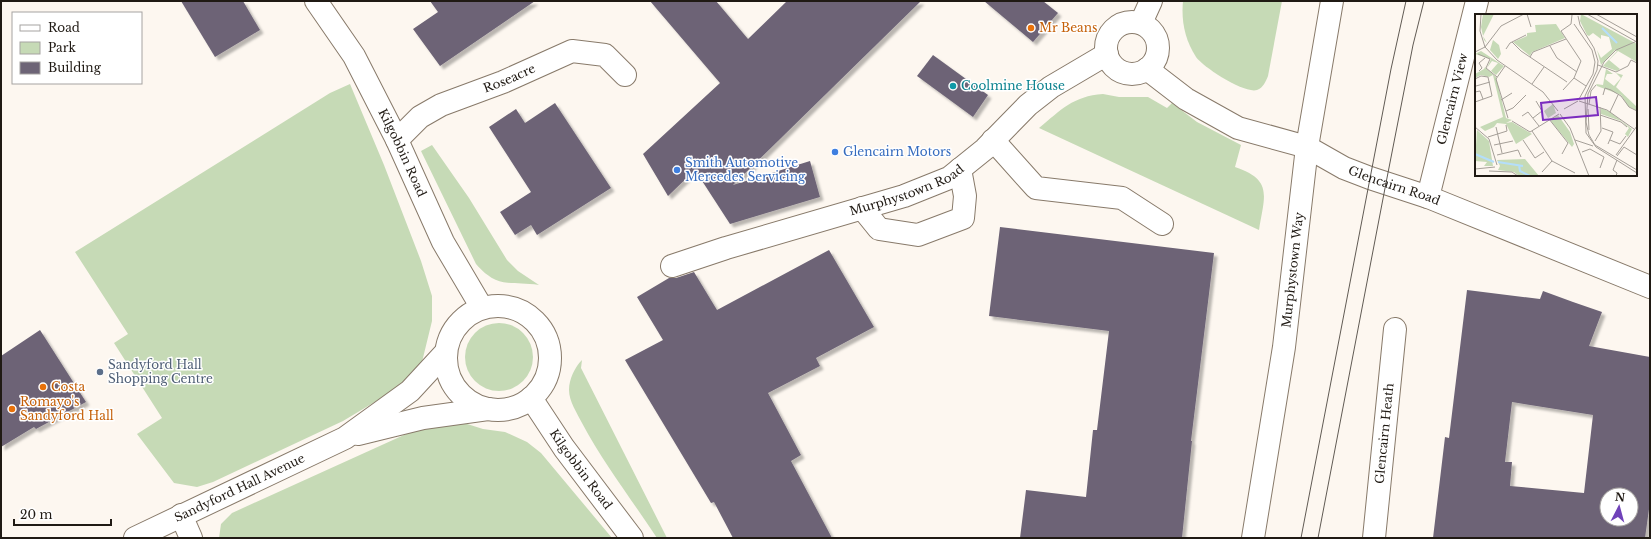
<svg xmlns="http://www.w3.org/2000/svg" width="1651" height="539" viewBox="0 0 1651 539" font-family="'Libre Baskerville',serif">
	<defs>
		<filter id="shadow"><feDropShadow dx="3.5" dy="3.5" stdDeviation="1" flood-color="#0004"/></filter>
	</defs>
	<rect width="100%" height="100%" fill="#fdf7f0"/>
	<g fill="#c6dab6">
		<path d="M 1183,1 L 1282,1 L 1268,76 C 1266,81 1263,88 1257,90 C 1244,94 1203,67 1196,57 C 1185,40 1181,21 1183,1 Z"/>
		<path d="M 350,84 L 384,165 L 421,261 L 432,296 L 432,321 L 422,362 L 398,388 L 343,421 L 213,482 L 197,487 L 174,483 L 137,434 L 162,418 L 114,343 L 128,334 L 75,252 L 330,93 Z"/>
		<path d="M 1103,94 L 1119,97 L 1148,97 L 1167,108 L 1172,103 L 1197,122 L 1241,145 L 1235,167 C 1274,180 1264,197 1259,230 L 1039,128 C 1061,110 1073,96 1103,94 Z"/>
		<path d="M 432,145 L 469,198 L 507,260 L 518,271 L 539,285 C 509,281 498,289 476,264 L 421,151 Z"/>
		<circle cx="499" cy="357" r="34"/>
		<path d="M 582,360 L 581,368 L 667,538 L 657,538 C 632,500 604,464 582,423 C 577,413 569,401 569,390 C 569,379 575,367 582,360 Z"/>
		<path d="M 464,423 L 483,429 L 505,432 L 527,442 L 541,453 L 612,538 L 219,538 L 221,524 L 232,513 L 415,430 Z"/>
	</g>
	<g fill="#6d6476" fill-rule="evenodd" filter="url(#shadow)">
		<path d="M 181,1 L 243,1 L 260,30 L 215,57 Z"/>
		<path d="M 430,1 L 535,1 L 440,66 L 413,29 L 438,12 Z"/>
		<path d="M 650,1 L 716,1 L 748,39 L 787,1 L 921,1 L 733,185 L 810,161 L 820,197 L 730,224 L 695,170 L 668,196 L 643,154 L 720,83 Z"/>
		<path d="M 984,1 L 1043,1 L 1058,13 L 1033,42 Z"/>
		<path d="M 933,55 L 988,95 L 973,117 L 917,76 Z"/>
		<path d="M 555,103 L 611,188 L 537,235 L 531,225 L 515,235 L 500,212 L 531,192 L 489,127 L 516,109 L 525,123 Z"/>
		<path d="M 1000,227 L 1214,253 L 1191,441 L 1192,441 L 1182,538 L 1020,538 L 1026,490 L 1086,497 L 1093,430 L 1097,430 L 1109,331 L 989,316 Z"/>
		<path d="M 829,250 L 874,327 L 816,358 L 820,366 L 768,393 L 801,455 L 791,461 L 832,538 L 733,538 L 714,502 L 711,503 L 625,360 L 663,340 L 637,297 L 669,278 L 676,278 L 694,272 L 717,310 Z"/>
		<path d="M 1467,290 L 1540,299 L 1543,291 L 1573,302 L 1602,312 L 1589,346 L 1650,357 L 1650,502 L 1645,538 L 1433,538 L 1445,437 L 1449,438 ZM 1512,402 L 1593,415 L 1584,493 L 1510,486 L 1512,462 L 1505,462 ZM 1607,495 L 1631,495 L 1631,519 L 1607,519 Z"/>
		<path d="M 40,330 L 86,402 L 36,429 L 34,427 L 1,447 L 1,356 Z"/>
	</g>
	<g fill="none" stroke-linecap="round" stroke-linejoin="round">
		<g stroke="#887a6a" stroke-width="24">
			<g id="street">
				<circle cx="1132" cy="48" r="26"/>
				<path d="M 1141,23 L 1151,1"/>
				<path id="s1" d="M 1147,69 L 1186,99 L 1238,128 L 1307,147 L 1344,168 L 1370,178 L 1428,197 L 1650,287"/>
				<path id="s2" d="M 397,140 L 420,117 L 441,105 L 503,82 L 572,51 L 605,55 L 625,75"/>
				<path d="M 993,140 L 1036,188 L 1122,198 L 1162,224"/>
				<path id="s3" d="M 1428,197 L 1477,1"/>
				<path d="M 862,208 L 879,229 L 918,235 L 963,218 L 965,196 L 960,169"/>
				<path id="s4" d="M 672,266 L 726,248 L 904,196 L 949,178 L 985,149 L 1028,105 L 1051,87 L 1107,54"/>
				<path d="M 358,434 L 423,418 L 488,409"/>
				<path d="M 181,515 L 191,538"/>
				<path id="s5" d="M 135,538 L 345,438 L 410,391 L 446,352"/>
				<path id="s6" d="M 1374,538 L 1395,329"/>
			</g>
		</g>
		<g stroke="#887a6a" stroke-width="24">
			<g id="secondary">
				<path id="s7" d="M 316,1 L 354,56 L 397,140 L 443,242 L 482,308"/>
				<circle cx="498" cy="358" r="52"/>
				<path id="s8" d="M 531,398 L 564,448 L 632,538"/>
				<path id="s9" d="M 1253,538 L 1284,347 L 1307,147 L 1332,1"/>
			</g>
		</g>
		<use href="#street" stroke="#fff" stroke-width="22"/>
		<use href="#secondary" stroke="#fff" stroke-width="22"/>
		<g stroke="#605a53" stroke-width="1">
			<path d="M 1301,538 L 1391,69 L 1406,1"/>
			<path d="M 1318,538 L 1386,183 L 1413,45 L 1424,1"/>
		</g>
	</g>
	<g fill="#e8710a" stroke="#fff" stroke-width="1.5">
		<circle cx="1031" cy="28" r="4"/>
		<circle cx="43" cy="387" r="4"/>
		<circle cx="12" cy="409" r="4"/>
	</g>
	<circle fill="#0f9aa8" stroke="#fff" stroke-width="1.5" cx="953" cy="86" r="4"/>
	<g fill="#3f7fe0" stroke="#fff" stroke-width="1.5">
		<circle cx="835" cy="152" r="4"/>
		<circle cx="677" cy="170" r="4"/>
	</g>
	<circle fill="#5c6f8a" stroke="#fff" stroke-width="1.5" cx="100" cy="372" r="4"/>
	<g text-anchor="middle" stroke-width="3" stroke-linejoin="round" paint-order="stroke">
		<g font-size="12" fill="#c56008" stroke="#fff" text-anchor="start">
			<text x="1039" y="32">Mr Beans</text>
			<text x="51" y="391">Costa</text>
			<text x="20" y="406">Romayo's<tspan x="20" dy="14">Sandyford Hall</tspan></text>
		</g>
		<g font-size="12" fill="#201a14" stroke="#fff">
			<text dy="4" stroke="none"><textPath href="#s2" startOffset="130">Roseacre</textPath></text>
			<text dy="4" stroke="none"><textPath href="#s3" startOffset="101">Glencairn View</textPath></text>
			<text dy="4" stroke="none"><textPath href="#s7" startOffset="175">Kilgobbin Road</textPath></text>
			<text dy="4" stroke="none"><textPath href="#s1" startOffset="276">Glencairn Road</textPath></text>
			<text dy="4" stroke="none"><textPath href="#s4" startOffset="247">Murphystown Road</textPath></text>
			<text dy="4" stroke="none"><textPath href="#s9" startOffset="271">Murphystown Way</textPath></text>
			<text dy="4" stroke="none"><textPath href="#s6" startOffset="105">Glencairn Heath</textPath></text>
			<text dy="4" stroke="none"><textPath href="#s8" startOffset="87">Kilgobbin Road</textPath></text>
			<text dy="4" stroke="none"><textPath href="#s5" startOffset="116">Sandyford Hall Avenue</textPath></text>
		</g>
		<g font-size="12" fill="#0d838f" stroke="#fff" text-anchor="start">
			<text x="961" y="90">Coolmine House</text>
		</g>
		<g font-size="12" fill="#366cbe" stroke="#fff" text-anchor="start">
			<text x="843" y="156">Glencairn Motors</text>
			<text x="685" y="167">Smith Automotive<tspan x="685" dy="14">Mercedes Servicing</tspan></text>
		</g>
		<g font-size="12" fill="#4e5e75" stroke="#fff" text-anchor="start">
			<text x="108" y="369">Sandyford Hall<tspan x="108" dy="14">Shopping Centre</tspan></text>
		</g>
	</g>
	<g transform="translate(1475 14)">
		<rect width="162" height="162" fill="#fdf7f0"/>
		<path d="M 8,0 L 19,0 L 8,22 L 12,29 L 9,26 L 6,13 ZM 106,0 L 162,30 L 162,48 L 143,37 L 134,46 L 145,55 L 142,57 L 128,52 L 142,37 L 140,36 L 126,51 L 122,36 L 126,44 L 137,35 L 134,23 L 126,21 L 126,25 L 118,19 L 114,22 L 112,21 L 105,7 ZM 81,10 L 90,24 L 57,38 L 55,42 L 38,28 L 52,22 L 52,19 L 61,18 L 60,11 ZM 18,26 L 24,31 L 26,40 L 23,45 L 15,36 ZM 6,37 L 29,52 L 21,61 L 16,57 L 23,49 L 17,47 L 12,54 L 16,45 L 0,40 ZM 14,46 L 10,53 L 21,63 L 31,104 L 37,106 L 31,109 L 37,108 L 57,120 L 41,130 L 31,110 L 22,109 L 19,113 L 10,117 L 5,113 L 28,103 L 18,61 L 14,63 L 6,61 L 0,64 L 0,60 L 9,55 ZM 131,55 L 138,60 L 132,60 L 130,65 L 139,72 L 146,64 L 141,59 L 148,61 L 141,73 L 162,93 L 162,97 L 153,92 L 146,81 L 122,72 L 121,70 L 128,71 ZM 78,90 L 81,99 L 73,104 L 69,97 ZM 126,94 L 135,98 L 157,115 L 153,123 L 150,120 L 154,114 L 146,107 L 126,100 ZM 83,101 L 95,118 L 99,130 L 97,133 L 75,106 ZM 2,116 L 14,127 L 18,152 L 9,152 L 12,148 L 0,147 ZM 50,145 L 64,162 L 44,162 L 39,158 L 23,156 L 25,152 L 22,146 Z" fill="#c6dab6"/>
		<path fill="none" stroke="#b4defb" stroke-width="2" d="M 127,14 L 142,29M 0,140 L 19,148M 23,148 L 48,152M 44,151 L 45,157 L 55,162"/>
		<path fill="none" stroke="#a59f98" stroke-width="1" d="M 6,0 L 5,17 L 10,33 L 26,12 L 49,0M 52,0 L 56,13M 112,0 L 162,28M 121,0 L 162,23M 103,2 L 105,11 L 119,34 L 123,47 L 122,56 L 110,82 L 111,119 L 121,133 L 162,159M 99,10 L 117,36 L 120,48 L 118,60 L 104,85M 162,27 L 141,36 L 129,48 L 113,80 L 111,108 L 114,121 L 120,131 L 162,156M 37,28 L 46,37 L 92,68M 75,32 L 82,44 L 102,58M 31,35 L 35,29 L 51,21M 0,38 L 10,33 L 22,46 L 68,78 L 83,97M 3,40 L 15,45 L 11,54 L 22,63M 55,43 L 58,38 L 91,25M 123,51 L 141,58 L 153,52 L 156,46 L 162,49M 30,52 L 21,65 L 33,104M 4,57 L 7,54 L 4,49 L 10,44M 99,64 L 111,72M 0,65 L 6,62 L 13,63 L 17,82 L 0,88M 57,70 L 69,53M 1,72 L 15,68M 88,76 L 99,64 L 106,47 L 86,17 L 96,10 L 97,1M 0,78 L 5,77 L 8,85M 128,81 L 130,74 L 136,76 L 146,82 L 154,93 L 162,97M 26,86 L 37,79M 104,87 L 132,96 L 159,115M 114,90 L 116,77 L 121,71M 89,95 L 103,87M 113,95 L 114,116M 31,97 L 38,94 L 51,81M 135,98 L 143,81M 85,100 L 95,114 L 114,162M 125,101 L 146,108 L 152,113M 47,102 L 53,98 L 64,112M 58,104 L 67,97 L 61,87M 74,105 L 93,129 L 87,140M 37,107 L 55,118 L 84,100M 0,113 L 14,125 L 22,151M 21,113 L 27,139M 127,114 L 138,118 L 133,130M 57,117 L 77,147 L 100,159M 13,123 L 32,117 L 31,111M 48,126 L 60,144 L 69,138M 100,126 L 118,132M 135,126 L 145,130 L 151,122M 120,127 L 126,117 L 125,93M 19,131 L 38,127M 107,138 L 115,135 L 129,143 L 125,154M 22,141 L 43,136 L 46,143M 141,141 L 162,112M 142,142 L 149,133 L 162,141M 0,155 L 20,153M 14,157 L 37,158 L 43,162M 67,158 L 77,147M 141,162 L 142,159 L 138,156 L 142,146"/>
		<path fill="#7b2cbf" fill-opacity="0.15" stroke="#7b2cbf" stroke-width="2" d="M 121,83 L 123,101 L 68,106 L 66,89 Z"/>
		<rect width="162" height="162" fill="none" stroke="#201a14" stroke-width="2"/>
	</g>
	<rect width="1651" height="539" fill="none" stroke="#201a14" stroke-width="4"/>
	<rect x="12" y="12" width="130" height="72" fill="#ffffff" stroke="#a6a3a1"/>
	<rect x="20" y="25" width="20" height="6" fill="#ffffff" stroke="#a6a3a1"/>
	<text x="48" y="32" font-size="12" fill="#201a14">Road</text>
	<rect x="20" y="42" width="20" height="12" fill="#c6dab6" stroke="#a6a3a1"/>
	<text x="48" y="52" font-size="12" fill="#201a14">Park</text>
	<rect x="20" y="62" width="20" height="12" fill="#6d6476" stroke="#a6a3a1"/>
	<text x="48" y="72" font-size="12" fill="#201a14">Building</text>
	<g transform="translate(1619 507) rotate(6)"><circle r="19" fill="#ffffff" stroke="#a6a3a1"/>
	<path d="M0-3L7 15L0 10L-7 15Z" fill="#7042b9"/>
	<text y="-6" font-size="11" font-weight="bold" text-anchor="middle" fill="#201a14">N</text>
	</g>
	<path d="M14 519v6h97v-6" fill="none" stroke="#201a14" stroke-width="2"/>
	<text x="20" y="519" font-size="12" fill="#201a14" stroke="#ffffff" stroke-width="3" paint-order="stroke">20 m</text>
</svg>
